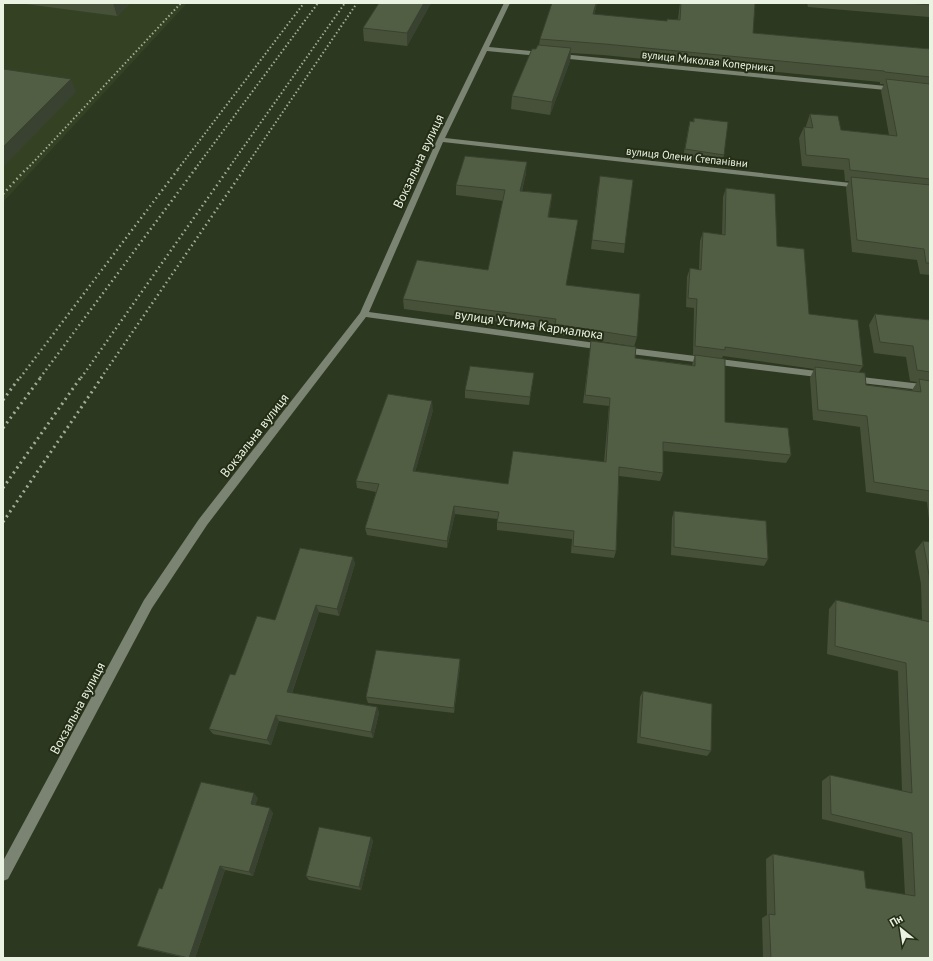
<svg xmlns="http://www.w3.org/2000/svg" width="933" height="961" viewBox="0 0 933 961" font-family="'PT Sans',sans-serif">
	<rect width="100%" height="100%" fill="#2d3820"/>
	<path fill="#344223" d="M 3,3 L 187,3 L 3,202 Z"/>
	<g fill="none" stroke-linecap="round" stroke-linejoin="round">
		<g fill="#7b8373" fill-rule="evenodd">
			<path d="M 504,3 L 510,3 L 489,47 L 896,87 L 899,89 L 896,91 L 487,51 L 445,138 L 860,184 L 864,186 L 860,188 L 443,142 L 369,312 L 603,344 L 607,347 L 606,349 L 603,350 L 366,317 L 207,525 L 152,608 L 8,879 L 3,881 L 3,861 L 144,600 L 199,519 L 360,313 L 437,140 Z"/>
			<path d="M 623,347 L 825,372 L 830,375 L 825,378 L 623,353 L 619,350 Z"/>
			<path d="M 853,376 L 930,385 L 930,391 L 853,382 L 848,379 Z"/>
		</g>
		<g stroke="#a3ac99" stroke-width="2" stroke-dasharray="1.5 2.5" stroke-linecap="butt">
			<path d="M 27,169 L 181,3"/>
			<path d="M 178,169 L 304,3"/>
			<path d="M 195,169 L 318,3"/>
			<path d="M 228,169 L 345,3"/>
			<path d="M 244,169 L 357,3"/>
		</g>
		<g stroke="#a3ac99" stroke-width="2.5" stroke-dasharray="1.5 3.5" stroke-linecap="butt">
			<path d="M 3,194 L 27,168"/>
			<path d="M 20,378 L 179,168"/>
			<path d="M 40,378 L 196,168"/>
			<path d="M 81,378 L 229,168"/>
			<path d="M 101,378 L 245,168"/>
		</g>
		<g stroke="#a3ac99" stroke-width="3" stroke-dasharray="2 4" stroke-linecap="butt">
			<path d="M 3,400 L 20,377"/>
			<path d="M 3,428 L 41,377"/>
			<path d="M 3,488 L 81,377"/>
			<path d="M 3,522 L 102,377"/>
		</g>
	</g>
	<g fill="#47513a">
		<path d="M 18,3 L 130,3 L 117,16 Z"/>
		<path d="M 431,3 L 407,46 L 364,41 L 363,28 Z"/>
		<path d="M 597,3 L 594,15 L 667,21 L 678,19 L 680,3 L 755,3 L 753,33 L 930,49 L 930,275 L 920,274 L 917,260 L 852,252 L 846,188 L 849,181 L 845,181 L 844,170 L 802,166 L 799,138 L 804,127 L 806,127 L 806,126 L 810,114 L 841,130 L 889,135 L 881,91 L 884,84 L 880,84 L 880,82 L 603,55 L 571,53 L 570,61 L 550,115 L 511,109 L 512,96 L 536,49 L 539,45 L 540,39 Z"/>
		<path d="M 807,3 L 930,3 L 930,14 L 929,17 L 808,7 Z"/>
		<path d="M 694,118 L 724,155 L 722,164 L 683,158 L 688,130 L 690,121 L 693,122 Z"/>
		<path d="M 526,173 L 522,191 L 552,194 L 549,217 L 576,230 L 566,285 L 637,337 L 634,347 L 635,358 L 692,365 L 695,355 L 693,355 L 694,308 L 686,307 L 687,277 L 690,268 L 699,270 L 700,241 L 703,232 L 722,235 L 723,197 L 726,188 L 777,246 L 809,314 L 863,366 L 859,372 L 866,385 L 912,390 L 917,382 L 910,381 L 906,357 L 874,353 L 869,325 L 875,314 L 930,320 L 930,528 L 927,502 L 866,492 L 860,427 L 813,420 L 810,378 L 814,369 L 723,356 L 722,358 L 725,422 L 791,455 L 786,463 L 663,451 L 663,473 L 660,481 L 619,476 L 616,551 L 614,558 L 571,553 L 572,539 L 497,530 L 497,519 L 455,514 L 447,548 L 367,535 L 365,528 L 376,492 L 357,488 L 356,481 L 433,410 L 415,472 L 508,484 L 604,462 L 609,406 L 583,403 L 591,341 L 632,346 L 554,334 L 554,329 L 404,309 L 403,299 L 488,270 L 503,201 L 456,195 L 456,185 Z"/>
		<path d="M 598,185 L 625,244 L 624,253 L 591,249 Z"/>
		<path d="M 534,373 L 529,405 L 465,398 L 465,390 Z"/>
		<path d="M 674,511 L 768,559 L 764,566 L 671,555 L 672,518 Z"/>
		<path d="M 923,541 L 930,542 L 930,958 L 763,958 L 762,918 L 767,915 L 766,859 L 773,854 L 866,888 L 905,895 L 902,838 L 822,819 L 822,781 L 830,775 L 902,791 L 898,671 L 827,654 L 829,609 L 836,600 L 922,620 L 921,584 L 915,551 Z"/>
		<path d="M 353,557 L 355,564 L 339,616 L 319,612 L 292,693 L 377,707 L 379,713 L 373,738 L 279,721 L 271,745 L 213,734 L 209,729 L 235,675 L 275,620 Z"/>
		<path d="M 460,659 L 460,666 L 454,713 L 368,703 L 366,697 Z"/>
		<path d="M 643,691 L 711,751 L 707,756 L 637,743 L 640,697 Z"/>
		<path d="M 258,798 L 255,805 L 273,813 L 253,876 L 225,870 L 195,958 L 186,958 L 143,948 L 137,946 Z"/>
		<path d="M 371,837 L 373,841 L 361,890 L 309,880 L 306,876 Z"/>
	</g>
	<g fill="#394230">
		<path d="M 113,3 L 130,3 L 117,16 Z"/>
		<path d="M 424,3 L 431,3 L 407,46 L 407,33 Z"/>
		<path d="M 596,3 L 597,3 L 591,26 L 593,14 Z"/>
		<path d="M 571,48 L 570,61 L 550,115 L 552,102 Z"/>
		<path d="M 71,79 L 76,92 L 3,167 L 3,147 Z"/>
		<path d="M 527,162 L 526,173 L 519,201 L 520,191 Z"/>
		<path d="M 552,194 L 551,204 L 547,227 L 548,217 Z"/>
		<path d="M 578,220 L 576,230 L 564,295 L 566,285 Z"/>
		<path d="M 432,401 L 433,410 L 413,479 L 413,471 Z"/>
		<path d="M 454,506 L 455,514 L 447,548 L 447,541 Z"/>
		<path d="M 353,557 L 355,564 L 339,616 L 337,609 Z"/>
		<path d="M 316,605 L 319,612 L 290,698 L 287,692 Z"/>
		<path d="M 460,659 L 460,666 L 454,713 L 454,708 Z"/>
		<path d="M 377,707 L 379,713 L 373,738 L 371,732 Z"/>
		<path d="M 276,715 L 279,721 L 271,745 L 267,740 Z"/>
		<path d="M 254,793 L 258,798 L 254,808 L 251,804 Z"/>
		<path d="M 270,808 L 273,813 L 253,876 L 249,872 Z"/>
		<path d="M 371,837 L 373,841 L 361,890 L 359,887 Z"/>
		<path d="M 220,866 L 225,870 L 195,958 L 189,958 Z"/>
	</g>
	<g fill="#525e44" stroke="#394230">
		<path d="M 379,3 L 424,3 L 407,33 L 363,28 Z"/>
		<path d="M 552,3 L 596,3 L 593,14 L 667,21 L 667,19 L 680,20 L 681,3 L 755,3 L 753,33 L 930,49 L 930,77 L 885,72 L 884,71 L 605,44 L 540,39 Z"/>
		<path d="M 907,3 L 930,3 L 930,5 Z"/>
		<path d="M 538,45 L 571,48 L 552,102 L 512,96 L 532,49 L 536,49 Z"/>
		<path d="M 3,69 L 71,79 L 3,147 Z"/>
		<path d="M 886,79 L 930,84 L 930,179 L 850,170 L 849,159 L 806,155 L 804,127 L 813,128 L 810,114 L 838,116 L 841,130 L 897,136 Z"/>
		<path d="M 694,118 L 728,122 L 724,155 L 685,149 L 690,121 L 694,122 Z"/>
		<path d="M 465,156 L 527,162 L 520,191 L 552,194 L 548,217 L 578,220 L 566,285 L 640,294 L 637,337 L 555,324 L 556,319 L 403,299 L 417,260 L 488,270 L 505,190 L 456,185 Z"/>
		<path d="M 600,176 L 633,180 L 625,244 L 592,240 Z"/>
		<path d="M 851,177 L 930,185 L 930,263 L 926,263 L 924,249 L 857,240 Z"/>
		<path d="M 726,188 L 775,194 L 777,246 L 804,249 L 809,314 L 858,320 L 863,366 L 725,347 L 725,350 L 695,346 L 697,299 L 688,298 L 690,268 L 701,270 L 703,232 L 725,235 Z"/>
		<path d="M 875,314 L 930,320 L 930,372 L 917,370 L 913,346 L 880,342 Z"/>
		<path d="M 591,341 L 636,347 L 635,358 L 695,366 L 695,355 L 725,359 L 725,422 L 788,428 L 791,455 L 663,442 L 663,473 L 619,467 L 616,551 L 573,546 L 574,531 L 497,522 L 499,512 L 454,506 L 447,541 L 365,528 L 379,484 L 356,481 L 388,394 L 432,401 L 413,471 L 508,484 L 513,451 L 606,462 L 610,398 L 585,395 Z"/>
		<path d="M 470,366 L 534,373 L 530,397 L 465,390 Z"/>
		<path d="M 815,367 L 865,373 L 866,385 L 921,392 L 919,379 L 930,381 L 930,491 L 874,482 L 867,416 L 818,410 Z"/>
		<path d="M 674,511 L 766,521 L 768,559 L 674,547 Z"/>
		<path d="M 923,541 L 930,542 L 930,590 L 929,575 Z"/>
		<path d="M 300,548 L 353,557 L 337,609 L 316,605 L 287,692 L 377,707 L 371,732 L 276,715 L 267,740 L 209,729 L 230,674 L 235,675 L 257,616 L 275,620 Z"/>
		<path d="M 836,600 L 930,622 L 930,958 L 771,958 L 769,914 L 775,915 L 773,854 L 864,871 L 866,888 L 915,896 L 912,833 L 831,814 L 830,775 L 912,793 L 906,663 L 835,646 Z"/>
		<path d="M 376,650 L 460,659 L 454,708 L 366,697 Z"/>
		<path d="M 643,691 L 712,704 L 711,751 L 640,737 Z"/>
		<path d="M 201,782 L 254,793 L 251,804 L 270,808 L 249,872 L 220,866 L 189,958 L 137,946 L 159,888 L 162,889 Z"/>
		<path d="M 319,827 L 371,837 L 359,887 L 306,876 Z"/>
	</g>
	<g text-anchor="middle" stroke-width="4" stroke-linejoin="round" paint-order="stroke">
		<g font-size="11" fill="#eaf2e2" stroke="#242e16">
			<text transform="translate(708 61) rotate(6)" y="4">вулиця Миколая Коперника</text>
			<text transform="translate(687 157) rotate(6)" y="4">вулиця Олени Степанівни</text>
		</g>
		<g font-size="13" fill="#eaf2e2" stroke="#242e16">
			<text transform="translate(418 161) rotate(-65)" y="5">Вокзальна вулиця</text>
			<text transform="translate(529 324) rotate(8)" y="5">вулиця Устима Кармалюка</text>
			<text transform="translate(254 435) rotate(-52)" y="5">Вокзальна вулиця</text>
			<text transform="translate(77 708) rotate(-62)" y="5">Вокзальна вулиця</text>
		</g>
	</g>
	<rect width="933" height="961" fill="none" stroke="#eaf2e2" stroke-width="8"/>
	<g transform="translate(901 929) rotate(330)" stroke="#242e16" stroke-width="3" paint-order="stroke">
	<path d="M0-3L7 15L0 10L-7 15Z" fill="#eaf2e2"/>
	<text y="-6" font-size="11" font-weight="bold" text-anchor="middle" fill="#eaf2e2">Пн</text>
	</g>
</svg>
